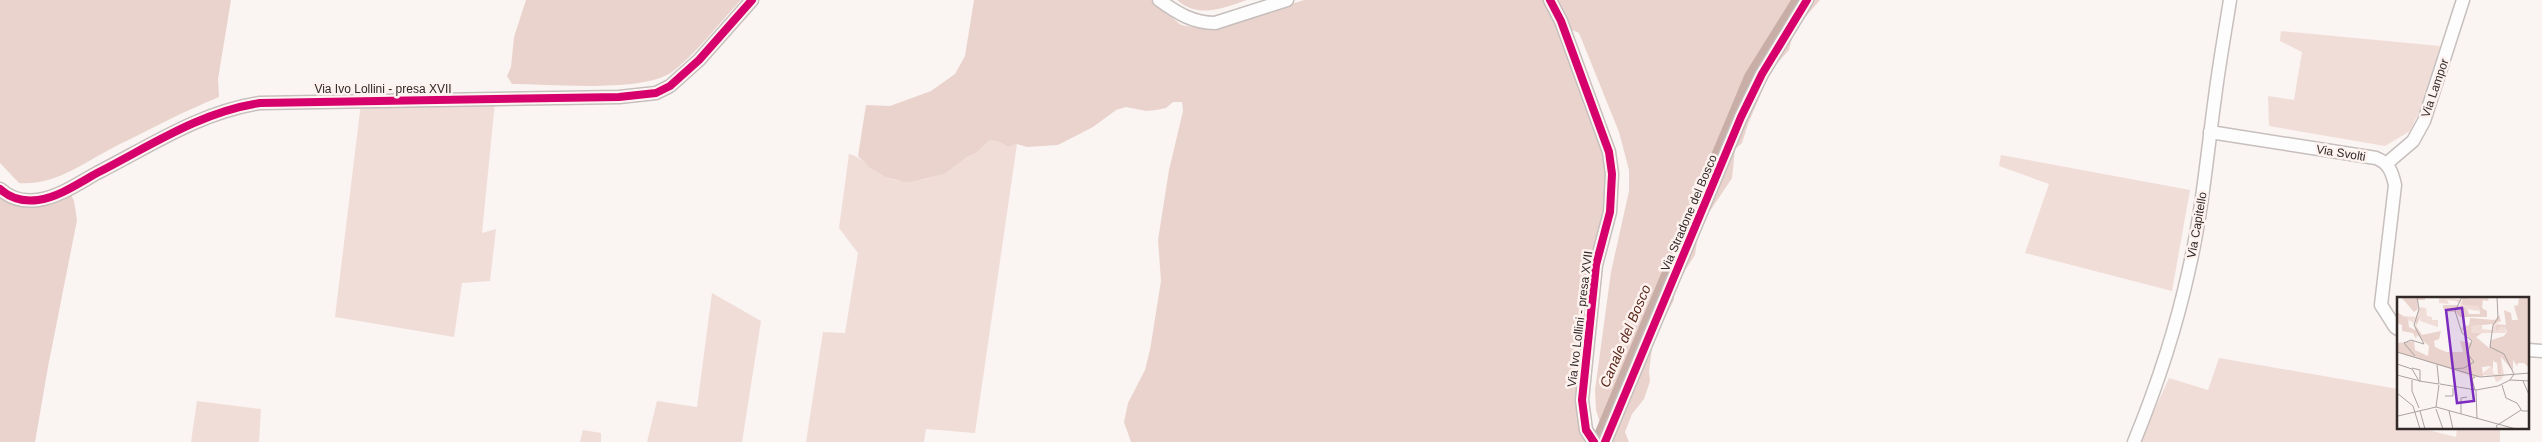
<svg xmlns="http://www.w3.org/2000/svg" width="2542" height="442" viewBox="0 0 2542 442" font-family="Helvetica,sans-serif">
	<rect width="100%" height="100%" fill="#faf4f2"/>
	<g fill="#f1ddd7">
		<path d="M 2281,31 L 2440,46 L 2424,101 L 2410,131 L 2385,146 L 2269,126 L 2268,96 L 2294,100 L 2302,52 L 2280,41 Z"/>
		<path d="M 495,102 L 482,233 L 496,229 L 490,281 L 462,283 L 454,337 L 335,317 L 361,103 Z"/>
		<path d="M 990,140 L 999,142 L 1008,147 L 1017,144 L 975,433 L 926,429 L 924,442 L 806,442 L 823,332 L 845,333 L 858,253 L 839,228 L 849,154 C 862,157 871,170 884,176 C 904,186 932,180 950,169 C 955,166 960,161 965,158 C 968,156 973,155 976,153 C 981,149 985,144 990,140 Z"/>
		<path d="M 2001,155 L 2190,190 L 2172,291 L 2025,253 L 2049,184 L 1999,166 Z"/>
		<path d="M 712,293 L 761,321 L 742,442 L 647,442 L 657,401 L 697,407 Z"/>
		<path d="M 2219,358 L 2398,389 L 2398,428 L 2420,428 L 2456,437 L 2457,428 L 2500,428 L 2500,442 L 2140,442 L 2169,378 L 2208,390 Z"/>
		<path d="M 197,401 L 261,409 L 259,442 L 191,442 Z"/>
		<path d="M 583,430 L 601,433 L 601,442 L 580,442 Z"/>
	</g>
	<g fill="#ead3cc">
		<path d="M 0,0 L 231,0 L 218,79 L 219,97 C 184,111 151,129 118,145 C 86,161 56,186 19,183 L 0,163 Z"/>
		<path d="M 526,0 L 741,0 C 722,20 693,57 672,72 C 643,93 550,84 512,84 L 507,76 L 511,67 L 514,37 Z"/>
		<path d="M 974,0 L 1151,0 L 1181,25 L 1210,30 L 1304,0 L 1820,0 L 1794,30 L 1789,50 L 1771,70 L 1748,124 L 1742,143 L 1735,149 L 1732,178 L 1706,217 L 1698,235 L 1695,255 L 1674,287 L 1674,300 L 1653,341 L 1649,371 L 1650,381 L 1644,399 L 1632,414 L 1625,432 L 1629,442 L 1606,442 L 1596,410 L 1595,390 L 1611,272 L 1629,191 L 1629,170 L 1619,132 L 1579,33 L 1557,23 L 1611,172 L 1577,388 L 1587,442 L 1131,442 L 1124,422 L 1128,403 L 1145,370 L 1150,350 L 1161,281 L 1158,240 L 1169,170 L 1183,111 L 1182,102 L 1173,102 L 1166,108 L 1156,110 L 1146,111 L 1126,107 L 1116,110 L 1093,127 L 1058,145 L 1027,147 L 1017,144 L 1008,147 L 999,142 L 990,140 L 976,153 L 967,157 L 944,174 L 916,181 L 905,182 L 885,177 L 869,167 L 858,156 L 866,105 L 890,106 L 931,91 L 955,74 L 965,56 Z"/>
		<path d="M 1177,0 L 1247,0 C 1223,8 1199,19 1177,0 Z"/>
		<path d="M 0,191 L 11,199 L 69,191 L 74,201 L 77,220 L 48,367 L 35,442 L 0,442 Z"/>
	</g>
	<g fill="none" stroke-linecap="round" stroke-linejoin="round">
		<path stroke="#c8aea6" stroke-width="12" d="M 1597,442 L 1750,77 L 1798,0"/>
		<g stroke="#c6bfbd" stroke-width="15">
			<g id="street">
				<path d="M 1159,0 C 1177,13 1193,23 1215,23 L 1287,0"/>
				<path d="M 1550,0 L 1561,21 L 1609,152 L 1612,174 L 1610,212 L 1596,265 L 1582,400 L 1586,430 L 1594,442"/>
				<path d="M 2210,132 L 2376,158 C 2389,163 2392,172 2395,185 L 2381,305 L 2395,327 L 2398,329"/>
				<path d="M 2386,164 L 2413,141 L 2424,121 L 2463,0"/>
				<path d="M 0,189 C 11,199 23,202 38,200 C 59,197 79,183 97,173 C 150,146 200,112 260,103 L 619,97 L 656,93 L 670,86 L 699,60 L 752,0"/>
				<path d="M 2528,350 L 2542,351"/>
				<path d="M 1605,442 L 1741,117 L 1762,74 L 1807,0"/>
				<path d="M 2134,442 C 2157,386 2176,329 2189,269 C 2202,213 2207,155 2215,97 C 2219,65 2225,32 2230,0"/>
			</g>
		</g>
		<use href="#street" stroke="#fefdfd" stroke-width="12"/>
		<g stroke="#fef2ef" stroke-width="11">
			<g id="cycleway">
				<path d="M 1550,0 L 1561,21 L 1609,152 L 1612,174 L 1610,212 L 1596,265 L 1582,400 L 1586,430 L 1594,442"/>
				<path d="M 0,189 C 11,199 23,202 38,200 C 59,197 79,183 97,173 C 150,146 200,112 260,103 L 619,97 L 656,93 L 670,86 L 699,60 L 752,0"/>
				<path d="M 1605,442 L 1741,117 L 1762,74 L 1807,0"/>
			</g>
		</g>
		<use href="#cycleway" stroke="#d6006c" stroke-width="8"/>
	</g>
	<g text-anchor="middle" stroke-width="5" stroke-linejoin="round" paint-order="stroke">
		<g font-size="12" fill="#312927" stroke="#fef2ef">
			<text transform="translate(2435 88) rotate(-71)" y="4">Via Lampor</text>
			<text x="383" y="93">Via Ivo Lollini - presa XVII</text>
			<text transform="translate(2341 153) rotate(9)" y="4">Via Svolti</text>
			<text transform="translate(1689 213) rotate(-67)" y="4">Via Stradone del Bosco</text>
			<text transform="translate(2197 225) rotate(-80)" y="4">Via Capitello</text>
			<text transform="translate(1580 319) rotate(-83)" y="4">Via Ivo Lollini - presa XVII</text>
		</g>
		<g font-size="14" font-style="italic" fill="#58271a" stroke="#fef2ef">
			<text transform="translate(1625 336) rotate(-67)" y="5">Canale del Bosco</text>
		</g>
	</g>
	<g transform="translate(2397 297)">
		<rect width="132" height="132" fill="#faf4f2"/>
		<path d="M 42,0 L 64,2 L 65,0 L 85,0 L 65,1 L 63,6 L 82,10 L 82,14 L 61,11 L 64,7 L 59,4 L 50,3 L 52,7 L 42,6 ZM 23,10 L 29,11 L 30,19 L 35,20 L 35,23 L 41,23 L 41,30 L 23,24 L 24,19 L 18,21 L 17,26 L 9,22 L 7,19 L 19,20 ZM 97,26 L 108,28 L 109,36 L 75,36 L 74,33 L 74,29 L 85,28 L 85,32 L 95,33 ZM 104,60 L 107,78 L 104,83 L 99,85 L 97,79 L 84,78 L 94,69 L 97,77 L 104,77 Z" fill="#f1ddd7"/>
		<path d="M 4,0 L 28,0 L 28,3 L 20,3 L 21,12 L 17,15 ZM 85,0 L 92,0 L 91,4 L 86,3 L 85,11 L 90,14 L 90,20 L 63,20 L 59,15 L 49,15 L 46,11 L 46,8 L 61,8 L 70,12 L 72,17 L 83,17 L 82,10 L 64,7 L 66,1 ZM 122,0 L 132,0 L 132,71 L 127,66 L 121,66 L 120,69 L 116,63 L 116,74 L 104,60 L 104,77 L 101,77 L 100,66 L 96,64 L 96,73 L 94,69 L 85,70 L 86,79 L 75,81 L 75,79 L 0,55 L 0,46 L 17,44 L 18,53 L 31,59 L 32,49 L 20,38 L 19,42 L 16,36 L 5,34 L 5,28 L 0,26 L 0,15 L 11,22 L 12,30 L 18,33 L 19,21 L 24,19 L 19,29 L 25,38 L 44,34 L 42,42 L 37,44 L 38,50 L 49,55 L 66,55 L 63,44 L 76,46 L 64,31 L 72,28 L 73,21 L 98,23 L 102,18 L 104,24 L 97,27 L 74,29 L 75,36 L 85,36 L 79,40 L 92,51 L 94,43 L 107,39 L 110,35 L 108,30 L 103,30 L 101,34 L 98,31 L 100,28 L 109,28 L 107,13 L 114,16 L 115,23 L 121,23 L 117,9 L 121,8 Z" fill="#ead3cc"/>
		<path fill="none" stroke="#aaa3a1" stroke-width="1" d="M 100,0 L 101,21 L 96,28 L 93,50 L 107,57 L 117,77 L 113,83M 65,1 L 81,0M 0,55 L 83,80 L 133,76M 18,59 L 7,46 L 14,43 L 27,47 L 17,28 L 22,12 L 20,0M 0,67 L 15,72 L 22,84 L 42,87M 40,68 L 42,87M 56,72 L 67,71 L 77,65 L 70,56 L 75,44 L 65,36 L 58,14 L 65,0M 0,78 L 23,84 L 23,73 L 15,71M 15,83 L 15,94 L 22,111M 126,84 L 133,100M 43,87 L 79,93 L 101,89 L 113,83 L 133,84M 105,88 L 109,101 L 120,106 L 125,114 L 133,114M 78,93 L 75,82 L 78,80M 79,93 L 80,122M 0,96 L 16,109 L 23,132M 48,99 L 56,99 L 56,91M 39,110 L 42,88M 39,110 L 119,132M 39,112 L 46,132M 23,114 L 28,132M 52,114 L 56,132M 64,117 L 64,101 L 70,100M 1,119 L 39,110M 55,132 L 79,132M 101,132 L 99,129 L 124,113"/>
		<path fill="#7b2cbf" fill-opacity="0.15" stroke="#7b2cbf" stroke-width="2.5" d="M 65,11 L 77,104 L 60,106 L 49,13 Z"/>
		<rect width="132" height="132" fill="none" stroke="#312927" stroke-width="2.5"/>
	</g>
</svg>
